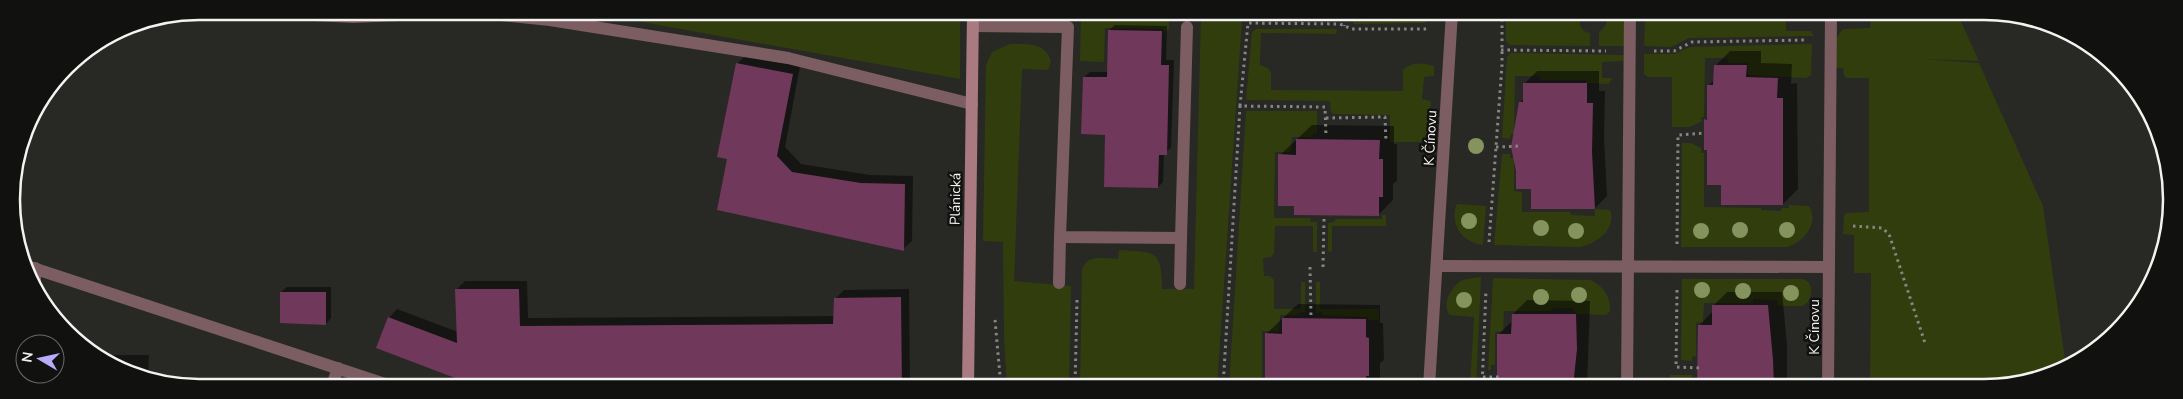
<svg xmlns="http://www.w3.org/2000/svg" width="2183" height="399" viewBox="0 0 2183 399" font-family="'Nunito Sans',sans-serif">
	<rect width="100%" height="100%" fill="#282825"/>
	<g fill="#323d0e">
		<path d="M 586,12 L 960,12 L 960,79 Z"/>
		<path d="M 1081,12 L 1310,12 L 1310,18 L 1242,19 L 1217,387 L 1080,387 L 1082,270 C 1086,254 1105,258 1118,259 L 1119,250 C 1155,252 1162,250 1162,289 L 1194,289 L 1201,15 L 1169,14 L 1169,29 L 1163,33 L 1164,29 L 1105,28 L 1104,62 L 1080,61 Z"/>
		<path d="M 1506,12 L 1580,12 L 1580,26 L 1584,31 L 1590,33 L 1590,46 L 1510,45 L 1506,41 Z"/>
		<path d="M 1605,12 L 1624,12 L 1624,46 L 1599,46 L 1599,32 C 1606,27 1609,21 1605,12 Z"/>
		<path d="M 1648,13 L 1786,13 L 1786,31 L 1811,31 L 1814,36 L 1689,38 L 1671,47 L 1644,46 L 1645,19 Z"/>
		<path d="M 1871,13 L 1957,13 L 1979,61 L 1924,59 L 1979,63 L 2043,206 L 2066,366 L 2064,369 L 1996,387 L 1870,387 L 1871,273 L 1854,273 L 1854,235 L 1843,234 L 1844,215 L 1846,213 L 1869,212 L 1869,78 L 1847,78 L 1844,76 L 1843,68 L 1833,68 L 1834,41 L 1843,29 L 1870,28 Z"/>
		<path d="M 1401,14 L 1426,15 L 1426,23 L 1354,24 L 1351,19 L 1400,17 Z"/>
		<path d="M 1256,29 L 1337,29 L 1336,34 L 1261,33 L 1260,65 L 1268,68 L 1271,73 L 1271,90 L 1403,91 L 1403,70 C 1413,61 1422,63 1434,66 L 1434,76 L 1424,77 L 1422,99 L 1431,101 L 1427,142 L 1390,142 L 1390,115 L 1333,114 L 1331,112 L 1330,101 L 1246,100 L 1252,32 Z"/>
		<path d="M 1010,44 C 1027,44 1046,42 1051,62 L 1048,70 L 1022,69 L 1014,281 L 1071,286 L 1069,387 L 1007,387 L 1004,338 L 1003,242 L 983,241 L 986,65 L 992,52 Z"/>
		<path d="M 1812,44 L 1811,75 L 1806,78 L 1748,75 L 1748,63 L 1728,63 L 1728,58 L 1705,58 L 1704,117 L 1701,117 L 1702,121 L 1690,127 L 1672,127 L 1672,77 L 1648,77 L 1644,74 L 1644,54 L 1674,54 L 1690,47 Z"/>
		<path d="M 1511,53 L 1624,55 L 1623,61 L 1602,62 L 1602,78 L 1612,78 L 1609,84 L 1587,83 L 1586,80 L 1540,80 L 1539,76 L 1515,76 L 1514,134 L 1511,134 L 1510,139 L 1502,138 L 1507,57 Z"/>
		<path d="M 1246,111 L 1317,111 L 1317,134 L 1313,133 L 1312,137 L 1292,137 L 1291,152 L 1275,152 L 1274,218 L 1310,218 L 1311,222 L 1317,222 L 1317,252 L 1313,252 L 1313,226 L 1275,226 L 1274,253 L 1271,257 L 1263,258 L 1264,276 L 1270,276 L 1274,280 L 1274,309 L 1301,309 L 1301,282 L 1305,282 L 1305,312 L 1297,313 L 1297,315 L 1280,315 L 1279,331 L 1262,331 L 1262,387 L 1229,387 Z"/>
		<path d="M 1682,143 L 1691,143 L 1701,148 L 1701,153 L 1704,153 L 1704,207 L 1761,208 L 1761,210 L 1781,211 L 1782,208 L 1789,208 L 1789,205 L 1809,206 C 1820,223 1803,243 1787,247 L 1681,247 Z"/>
		<path d="M 1502,154 L 1510,154 L 1510,158 L 1514,158 L 1514,191 L 1522,192 L 1522,212 L 1570,212 L 1571,215 L 1595,216 L 1595,209 L 1610,210 C 1617,229 1596,244 1580,247 L 1494,245 Z"/>
		<path d="M 1459,204 L 1486,206 L 1483,245 C 1463,243 1450,226 1456,205 Z"/>
		<path d="M 1382,215 L 1386,215 L 1386,226 L 1332,226 L 1332,252 L 1328,251 L 1328,223 L 1334,222 L 1336,219 L 1382,219 Z"/>
		<path d="M 1481,277 L 1476,387 L 1470,387 L 1474,317 L 1450,315 C 1441,305 1451,287 1461,281 C 1468,278 1474,278 1481,277 Z"/>
		<path d="M 1493,278 L 1590,280 C 1603,285 1611,297 1610,311 L 1606,315 L 1576,314 L 1572,308 L 1553,308 L 1551,311 L 1504,311 L 1503,331 L 1495,332 L 1495,365 L 1491,365 L 1491,370 L 1488,370 Z"/>
		<path d="M 1682,279 L 1802,279 C 1813,281 1813,294 1808,302 L 1803,306 L 1778,306 L 1777,300 L 1753,299 L 1753,303 L 1704,303 L 1703,322 L 1696,323 L 1696,356 L 1692,357 L 1692,361 L 1681,360 Z"/>
		<path d="M 1316,282 L 1320,282 L 1320,309 L 1379,309 L 1379,320 L 1368,320 L 1368,317 L 1322,315 L 1322,312 L 1316,313 Z"/>
		<path d="M 1670,375 L 1692,375 L 1692,380 L 1695,381 L 1695,387 L 1670,387 Z"/>
	</g>
	<g fill="#0007">
		<path d="M 1314,12 L 1398,12 L 1314,14 Z"/>
		<path d="M 1115,25 L 1167,26 L 1166,60 L 1174,60 L 1171,148 L 1164,153 L 1163,182 L 1158,187 L 1084,77 L 1090,72 L 1108,72 L 1109,30 Z"/>
		<path d="M 1730,51 L 1761,51 L 1761,63 L 1792,64 L 1791,84 L 1797,83 L 1798,189 L 1783,204 L 1722,184 L 1708,149 L 1706,120 L 1708,117 L 1708,86 L 1715,79 L 1715,66 Z"/>
		<path d="M 745,56 L 800,66 L 785,147 L 801,164 L 870,175 L 913,176 L 912,241 L 903,249 L 729,158 L 737,64 Z"/>
		<path d="M 1537,71 L 1599,71 L 1599,91 L 1605,91 L 1604,139 L 1607,196 L 1595,208 L 1532,188 L 1520,103 L 1524,98 L 1525,83 Z"/>
		<path d="M 1312,125 L 1394,126 L 1394,144 L 1397,144 L 1397,181 L 1393,184 L 1393,200 L 1379,214 L 1295,205 L 1280,155 Z"/>
		<path d="M 465,281 L 527,281 L 528,318 L 835,316 L 835,299 L 844,290 L 909,289 L 910,387 L 616,386 L 616,380 L 519,381 L 517,386 L 481,386 L 377,347 L 389,318 L 397,309 L 458,332 L 456,290 Z"/>
		<path d="M 287,287 L 331,287 L 331,318 L 326,324 L 281,292 Z"/>
		<path d="M 1727,292 L 1782,292 L 1787,345 L 1787,387 L 1698,387 L 1699,326 L 1713,311 L 1713,306 Z"/>
		<path d="M 1527,300 L 1590,301 L 1587,387 L 1499,387 L 1499,334 L 1513,320 L 1513,314 Z"/>
		<path d="M 1298,304 L 1380,305 L 1380,323 L 1383,323 L 1384,360 L 1380,363 L 1380,379 L 1372,387 L 1282,387 L 1266,334 Z"/>
		<path d="M 103,355 L 149,355 L 148,378 L 116,368 L 101,356 Z"/>
		<path d="M 210,378 L 260,381 L 260,386 L 203,386 Z"/>
	</g>
	<g fill="#70385b">
		<path d="M 1108,30 L 1162,31 L 1161,65 L 1169,65 L 1167,155 L 1159,155 L 1158,188 L 1104,187 L 1105,135 L 1081,134 L 1083,77 L 1107,77 Z"/>
		<path d="M 736,63 L 793,74 L 777,156 L 792,172 L 861,183 L 905,184 L 904,251 L 717,210 L 727,159 L 717,157 Z"/>
		<path d="M 1714,65 L 1747,65 L 1746,77 L 1778,78 L 1777,98 L 1783,98 L 1783,205 L 1721,205 L 1721,185 L 1707,185 L 1707,150 L 1704,150 L 1704,119 L 1707,120 L 1707,85 L 1713,85 Z"/>
		<path d="M 1523,83 L 1587,83 L 1587,103 L 1593,103 L 1592,152 L 1595,209 L 1531,209 L 1531,189 L 1516,189 L 1516,171 L 1511,147 L 1519,102 L 1523,102 Z"/>
		<path d="M 1296,139 L 1380,140 L 1379,159 L 1383,159 L 1383,197 L 1379,197 L 1379,216 L 1294,215 L 1294,206 L 1278,206 L 1278,154 L 1296,155 Z"/>
		<path d="M 455,289 L 519,289 L 520,326 L 833,324 L 834,298 L 901,297 L 902,387 L 615,386 L 615,382 L 514,382 L 512,386 L 461,386 L 463,381 L 376,348 L 388,317 L 457,343 Z"/>
		<path d="M 280,292 L 326,292 L 326,325 L 280,323 Z"/>
		<path d="M 1712,305 L 1768,305 L 1773,360 L 1774,387 L 1697,387 L 1698,325 L 1712,325 Z"/>
		<path d="M 1512,314 L 1576,314 L 1577,349 L 1573,387 L 1497,387 L 1497,334 L 1511,334 Z"/>
		<path d="M 1282,318 L 1366,319 L 1366,337 L 1369,338 L 1369,376 L 1366,376 L 1366,387 L 1265,385 L 1265,333 L 1282,334 Z"/>
	</g>
	<g fill="none" stroke-linecap="round" stroke-linejoin="round">
		<g stroke="#868683" stroke-width="3" stroke-dasharray="2.5 4" stroke-linecap="butt">
			<path d="M 1344,12 L 1344,26"/>
			<path d="M 1501,50 L 1606,51"/>
			<path d="M 1654,51 L 1674,51 L 1692,42 L 1806,40"/>
			<path d="M 1240,106 L 1248,23 L 1340,24 L 1352,29 L 1428,29"/>
			<path d="M 1326,118 L 1385,117 L 1386,142"/>
			<path d="M 1496,147 L 1521,146"/>
			<path d="M 1853,226 L 1882,228 L 1889,234 L 1925,343"/>
			<path d="M 1489,242 L 1502,65 L 1502,12"/>
			<path d="M 1677,244 L 1678,135 L 1704,133"/>
			<path d="M 1310,267 L 1311,318"/>
			<path d="M 1323,267 L 1324,219"/>
			<path d="M 1677,290 L 1676,367 L 1701,368"/>
			<path d="M 995,320 L 1001,387"/>
			<path d="M 1483,377 L 1502,377"/>
			<path d="M 1075,387 L 1077,300"/>
			<path d="M 1223,387 L 1240,106 L 1325,107 L 1326,136"/>
			<path d="M 1482,387 L 1486,290"/>
		</g>
		<g stroke="#7b5d62" stroke-width="12">
			<path d="M 973,26 L 1068,27 L 1060,237 L 1181,238 L 1187,27"/>
			<path d="M 1059,283 L 1060,237"/>
			<path d="M 1180,284 L 1181,238"/>
		</g>
		<g stroke="#7b5d62" stroke-width="12">
			<path d="M 234,11 L 353,17 L 472,12 L 550,20 L 788,58 L 972,104"/>
			<path d="M 24,265 L 391,386"/>
			<path d="M 1437,266 L 1829,267"/>
			<path d="M 35,283 L 35,268"/>
			<path d="M 332,386 L 338,368"/>
			<path d="M 1429,387 L 1452,12"/>
			<path d="M 1627,387 L 1630,12"/>
			<path d="M 1828,387 L 1831,13"/>
		</g>
		<path stroke="#aa7a82" stroke-width="12" d="M 968,387 L 973,12"/>
	</g>
	<g fill="#85935f">
		<circle cx="1476" cy="146" r="8"/>
		<circle cx="1469" cy="221" r="8"/>
		<circle cx="1541" cy="228" r="8"/>
		<circle cx="1740" cy="230" r="8"/>
		<circle cx="1787" cy="230" r="8"/>
		<circle cx="1576" cy="231" r="8"/>
		<circle cx="1701" cy="231" r="8"/>
		<circle cx="1702" cy="290" r="8"/>
		<circle cx="1743" cy="291" r="8"/>
		<circle cx="1791" cy="293" r="8"/>
		<circle cx="1579" cy="295" r="8"/>
		<circle cx="1541" cy="297" r="8"/>
		<circle cx="1464" cy="300" r="8"/>
	</g>
	<g text-anchor="middle" stroke-width="5" stroke-linejoin="round" paint-order="stroke">
		<g font-size="14" fill="#f3f3f1" stroke="#111110">
			<text transform="translate(1430 138) rotate(-87)" y="5">K Čínovu</text>
			<text transform="translate(955 199) rotate(-89)" y="5">Plánická</text>
			<text transform="translate(1814 327) rotate(-90)" y="5">K Čínovu</text>
		</g>
	</g>
	<path d="M0 0H2183V399H0ZM199 20H1984A179 179 0 0 1 2163 199V200A179 179 0 0 1 1984 379H199A179 179 0 0 1 20 200V199A179 179 0 0 1 199 20Z" fill="#111110" fill-rule="evenodd"/>
	<path fill="none" stroke="#f3f3f1" stroke-width="2.5" d="M199 20H1984A179 179 0 0 1 2163 199V200A179 179 0 0 1 1984 379H199A179 179 0 0 1 20 200V199A179 179 0 0 1 199 20Z"/>
	<g transform="translate(40 359) rotate(279)"><circle r="24" fill="#111110" stroke="#6b6b6a"/>
	<path d="M0-4L9 19L0 12L-9 19Z" fill="#b8abf7"/>
	<text y="-8" font-size="14" font-weight="bold" text-anchor="middle" fill="#f3f3f1">N</text>
	</g>
</svg>
